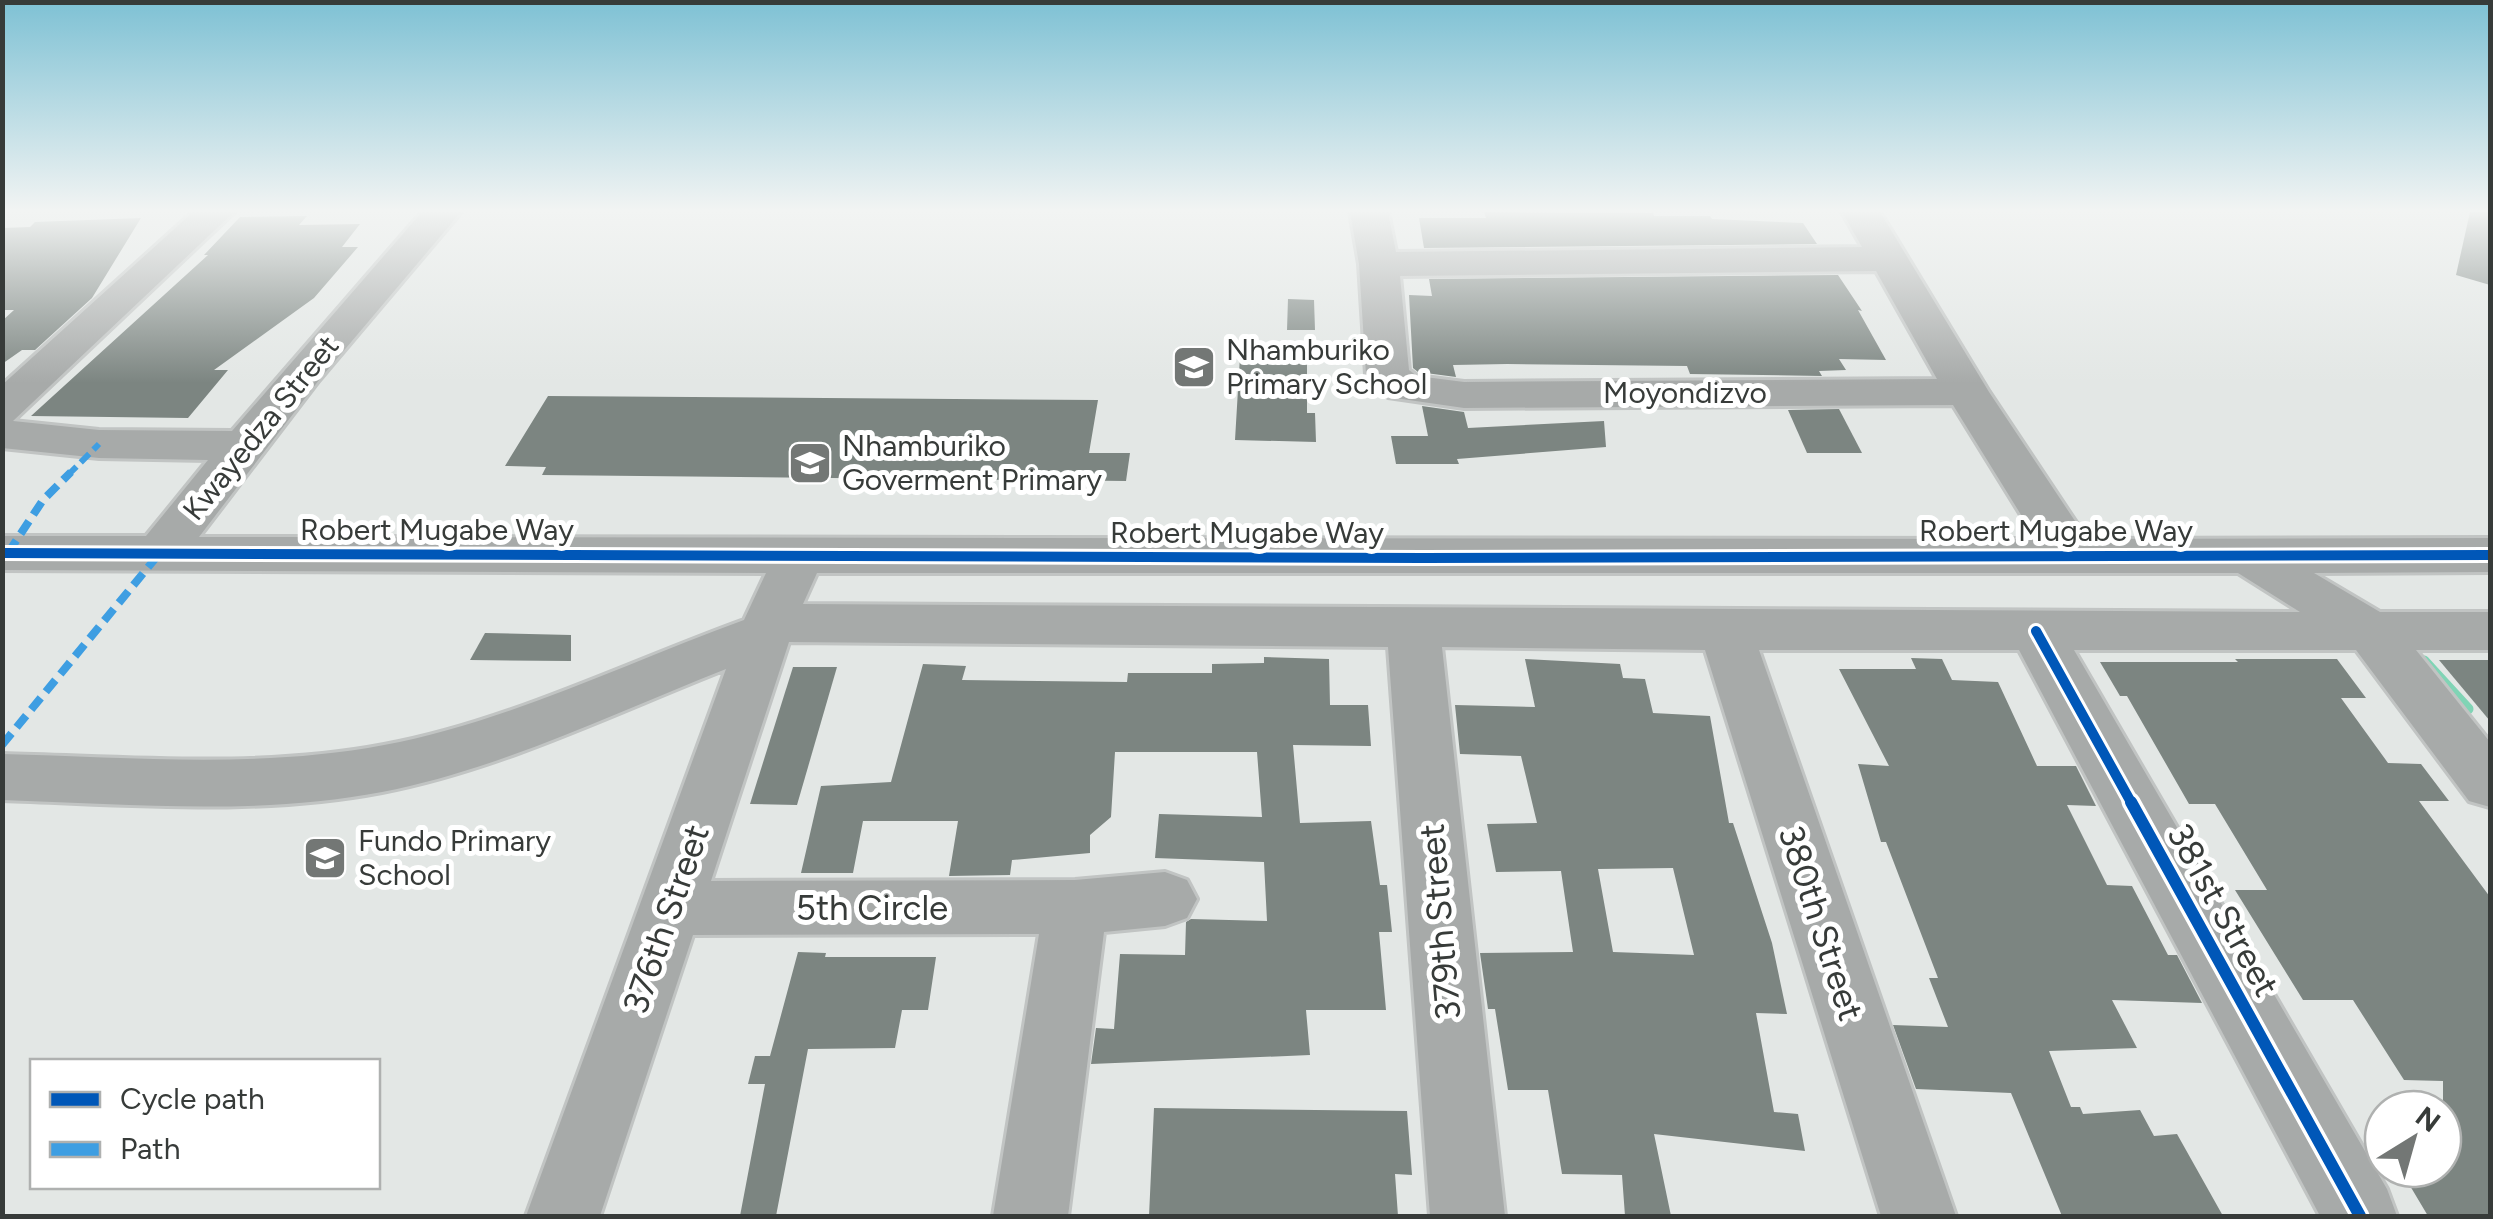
<svg xmlns="http://www.w3.org/2000/svg" width="2493" height="1219" viewBox="0 0 2493 1219" font-family="Figtree,sans-serif">
	<rect width="100%" height="100%" fill="#e3e7e5"/>
	<g fill="none" stroke-linecap="round" stroke-linejoin="round">
		<path stroke="#80d4b5" stroke-width="11" d="M 2424,661 L 2468,709"/>
	</g>
	<g fill="#7c8581" fill-rule="evenodd">
		<path d="M 1484,212 L 1653,213 L 1654,216 L 1710,216 L 1712,219 L 1803,223 L 1817,244 L 1424,248 L 1419,218 L 1486,218 Z"/>
		<path d="M 2470,212 L 2490,212 L 2490,285 L 2456,275 Z"/>
		<path d="M 307,216 L 299,225 L 360,224 L 342,247 L 358,247 L 314,298 L 214,370 L 228,370 L 188,418 L 31,416 L 208,255 L 204,255 L 240,217 Z"/>
		<path d="M 141,218 L 92,298 L 35,350 L 22,350 L 2,364 L 2,321 L 14,310 L 2,310 L 2,228 L 30,227 L 35,222 Z"/>
		<path d="M 1838,275 L 1862,311 L 1858,310 L 1886,360 L 1839,359 L 1846,370 L 1819,371 L 1822,376 L 1690,374 L 1687,366 L 1507,364 L 1453,365 L 1456,377 L 1418,372 L 1413,368 L 1409,295 L 1432,296 L 1429,279 Z"/>
		<path d="M 1288,299 L 1314,300 L 1315,330 L 1287,330 Z"/>
		<path d="M 1240,356 L 1307,357 L 1307,413 L 1315,413 L 1316,442 L 1235,440 Z"/>
		<path d="M 548,396 L 1098,400 L 1089,453 L 1130,453 L 1126,481 L 542,475 L 546,467 L 505,466 Z"/>
		<path d="M 1422,406 L 1464,412 L 1468,428 L 1604,421 L 1606,447 L 1457,459 L 1459,464 L 1396,464 L 1391,436 L 1428,436 Z"/>
		<path d="M 1839,409 L 1862,453 L 1807,453 L 1788,410 Z"/>
		<path d="M 485,633 L 571,635 L 571,661 L 470,660 Z"/>
		<path d="M 1264,657 L 1329,659 L 1330,705 L 1368,705 L 1371,746 L 1293,745 L 1300,823 L 1371,821 L 1380,885 L 1387,885 L 1392,932 L 1379,932 L 1386,1010 L 1306,1010 L 1310,1055 L 1091,1064 L 1096,1028 L 1114,1029 L 1120,954 L 1185,955 L 1186,922 L 1191,919 L 1267,921 L 1264,862 L 1155,858 L 1159,814 L 1262,817 L 1257,752 L 1115,752 L 1111,817 L 1090,835 L 1090,853 L 1012,860 L 1010,875 L 949,876 L 958,821 L 863,821 L 853,873 L 801,873 L 821,786 L 891,782 L 923,664 L 966,666 L 962,680 L 1127,682 L 1128,673 L 1212,673 L 1212,664 L 1264,663 Z"/>
		<path d="M 1911,658 L 1942,659 L 1952,680 L 1998,682 L 2037,766 L 2076,766 L 2096,806 L 2067,805 L 2107,885 L 2132,886 L 2168,955 L 2177,955 L 2202,1003 L 2112,1000 L 2137,1048 L 2049,1051 L 2071,1107 L 2080,1107 L 2083,1114 L 2140,1110 L 2154,1136 L 2177,1134 L 2223,1216 L 2062,1216 L 2011,1093 L 1916,1089 L 1893,1025 L 1948,1027 L 1929,978 L 1938,978 L 1886,842 L 1881,842 L 1858,764 L 1889,766 L 1839,669 L 1916,669 Z"/>
		<path d="M 1525,659 L 1620,664 L 1623,678 L 1645,679 L 1653,713 L 1710,716 L 1729,823 L 1733,823 L 1772,943 L 1787,1014 L 1756,1013 L 1774,1112 L 1798,1114 L 1805,1151 L 1654,1134 L 1671,1216 L 1625,1216 L 1622,1175 L 1562,1174 L 1548,1090 L 1508,1090 L 1495,1009 L 1488,1009 L 1480,953 L 1573,952 L 1561,871 L 1496,872 L 1487,824 L 1537,823 L 1521,756 L 1460,754 L 1455,705 L 1535,707 ZM 1673,868 L 1694,955 L 1613,952 L 1598,869 Z"/>
		<path d="M 2235,659 L 2337,659 L 2366,698 L 2341,698 L 2388,763 L 2421,764 L 2449,801 L 2419,801 L 2490,897 L 2490,1216 L 2428,1216 L 2400,1169 L 2443,1169 L 2443,1081 L 2404,1080 L 2353,1000 L 2303,1000 L 2235,890 L 2267,890 L 2215,804 L 2189,804 L 2127,696 L 2120,696 L 2100,662 L 2238,662 Z"/>
		<path d="M 2439,660 L 2490,660 L 2490,721 Z"/>
		<path d="M 793,667 L 837,667 L 797,805 L 750,804 Z"/>
		<path d="M 798,952 L 826,953 L 825,957 L 936,957 L 928,1010 L 902,1010 L 895,1048 L 808,1049 L 776,1216 L 740,1216 L 765,1084 L 748,1084 L 755,1056 L 770,1056 Z"/>
		<path d="M 1154,1108 L 1407,1111 L 1412,1175 L 1395,1174 L 1398,1216 L 1149,1216 Z"/>
	</g>
	<g fill="none" stroke-linecap="round" stroke-linejoin="round">
		<g stroke="#c1c4c3" stroke-width="6">
			<path id="minor" d="M 193,212 L 234,212 L 13,421 L 99,430 L 232,431 L 422,212 L 461,212 L 319,380 L 199,537 L 2036,539 L 1953,405 L 1464,408 L 1388,397 L 1366,374 L 1359,264 L 1350,212 L 1388,212 L 1396,252 L 1862,247 L 1842,212 L 1880,212 L 1989,392 L 2087,539 L 2490,538 L 2490,572 L 2314,573 L 2380,612 L 2490,612 L 2490,650 L 2416,650 L 2490,742 L 2490,807 L 2469,801 L 2356,650 L 2074,650 L 2387,1189 L 2397,1216 L 2320,1216 L 2019,650 L 1759,650 L 1956,1216 L 1881,1216 L 1705,650 L 1442,647 L 1505,1216 L 1430,1216 L 1388,647 L 789,642 L 711,881 L 1075,880 L 1165,872 L 1187,880 L 1197,899 L 1187,918 L 1165,926 L 1104,932 L 1068,1216 L 993,1216 L 1039,934 L 693,935 L 600,1216 L 526,1216 L 726,669 C 614,713 501,769 382,792 C 257,816 129,804 2,800 L 2,754 C 129,757 258,769 384,745 C 505,723 628,662 744,620 L 766,573 L 2,570 L 2,536 L 146,536 L 208,460 L 99,458 L 2,448 L 2,385 ZM 1876,271 L 1937,379 L 1464,382 L 1417,376 L 1409,370 L 1400,276 ZM 817,573 L 2238,573 L 2300,612 L 803,604 Z"/>
		</g>
		<use href="#minor" fill="#a7aaa9" fill-rule="evenodd"/>
		<path stroke="#3e9ee2" stroke-width="6" stroke-dasharray="12 6" stroke-linecap="butt" d="M 68,475 L 99,444"/>
		<g stroke="#3e9ee2" stroke-width="8" stroke-dasharray="15 8" stroke-linecap="butt">
			<path d="M 8,553 L 43,500 L 71,472"/>
			<path d="M 2,745 L 159,554"/>
		</g>
		<g stroke="#fff" stroke-width="16">
			<g id="cycleway-far1">
				<path d="M 2,553 L 1423,558 L 2490,555"/>
				<path d="M 2036,631 L 2132,804"/>
			</g>
		</g>
		<g stroke="#fff" stroke-width="19">
			<path id="cycleway" d="M 2131,802 L 2360,1216"/>
		</g>
		<use href="#cycleway-far1" stroke="#0057b8" stroke-width="10"/>
		<use href="#cycleway" stroke="#0057b8" stroke-width="12"/>
	</g>
	<linearGradient id="sky" x2="0" y2="1"><stop stop-color="#7ec1d4"/><stop offset="0.55" stop-color="#f2f4f3"/><stop offset="1" stop-color="#f2f4f3" stop-opacity="0"/></linearGradient>
	<rect width="2493" height="383" fill="url(#sky)"/>
	<defs>
		<g id="school-square" transform="scale(2.25)"><rect x="-9" y="-9" width="18" height="18" rx="4" fill="#737775" stroke="#fff"/><path d="M0-5L7-2L0 1L-7-2ZM-4 1L0 2.5L4 1V4Q0 6-4 4Z" fill="#fff"/></g>
	</defs>
	<g fill-rule="evenodd">
		<use href="#school-square" x="1194" y="367"/>
		<use href="#school-square" x="810" y="463"/>
		<use href="#school-square" x="325" y="858"/>
	</g>
	<g text-anchor="middle" stroke-width="10" stroke-linejoin="round" paint-order="stroke">
		<g font-size="30" fill="#373b39" stroke="#fff" text-anchor="start">
			<text x="1226" y="360">Nhamburiko<tspan x="1226" dy="34">Primary School</tspan></text>
			<text x="842" y="456">Nhamburiko<tspan x="842" dy="34">Goverment Primary</tspan></text>
			<text x="358" y="851">Fundo Primary<tspan x="358" dy="34">School</tspan></text>
		</g>
		<g font-size="30" fill="#373b39" stroke="#fff">
			<text x="1685" y="403">Moyondizvo</text>
			<text transform="translate(261 428) rotate(-51)" y="10">Kwayedza Street</text>
			<text x="437" y="540">Robert Mugabe Way</text>
			<text x="2056" y="541">Robert Mugabe Way</text>
			<text x="1247" y="543">Robert Mugabe Way</text>
		</g>
		<g font-size="35" fill="#373b39" stroke="#fff">
			<text x="872" y="920">5th Circle</text>
			<text transform="translate(2223 910) rotate(61)" y="12">381st Street</text>
			<text transform="translate(666 919) rotate(-71)" y="12">376th Street</text>
			<text transform="translate(1440 922) rotate(-95)" y="12">379th Street</text>
			<text transform="translate(1821 923) rotate(72)" y="12">380th Street</text>
		</g>
	</g>
	<rect width="2493" height="1219" fill="none" stroke="#373b39" stroke-width="10"/>
	<rect x="30" y="1059" width="350" height="130" fill="#ffffff" stroke="#afb1b0" stroke-width="2.5"/>
	<rect x="50" y="1092" width="50" height="15" fill="#0057b8" stroke="#afb1b0" stroke-width="2.5"/>
	<text x="120" y="1109" font-size="30" fill="#373b39">Cycle path</text>
	<rect x="50" y="1142" width="50" height="15" fill="#3e9ee2" stroke="#afb1b0" stroke-width="2.5"/>
	<text x="120" y="1159" font-size="30" fill="#373b39">Path</text>
	<g transform="translate(2413 1139) rotate(37)"><circle r="48" fill="#ffffff" stroke="#afb1b0" stroke-width="2.5"/>
	<path d="M0-8L18 38L0 25L-18 38Z" fill="#737775"/>
	<text y="-15" font-size="28" font-weight="bold" text-anchor="middle" fill="#373b39">N</text>
	</g>
</svg>
